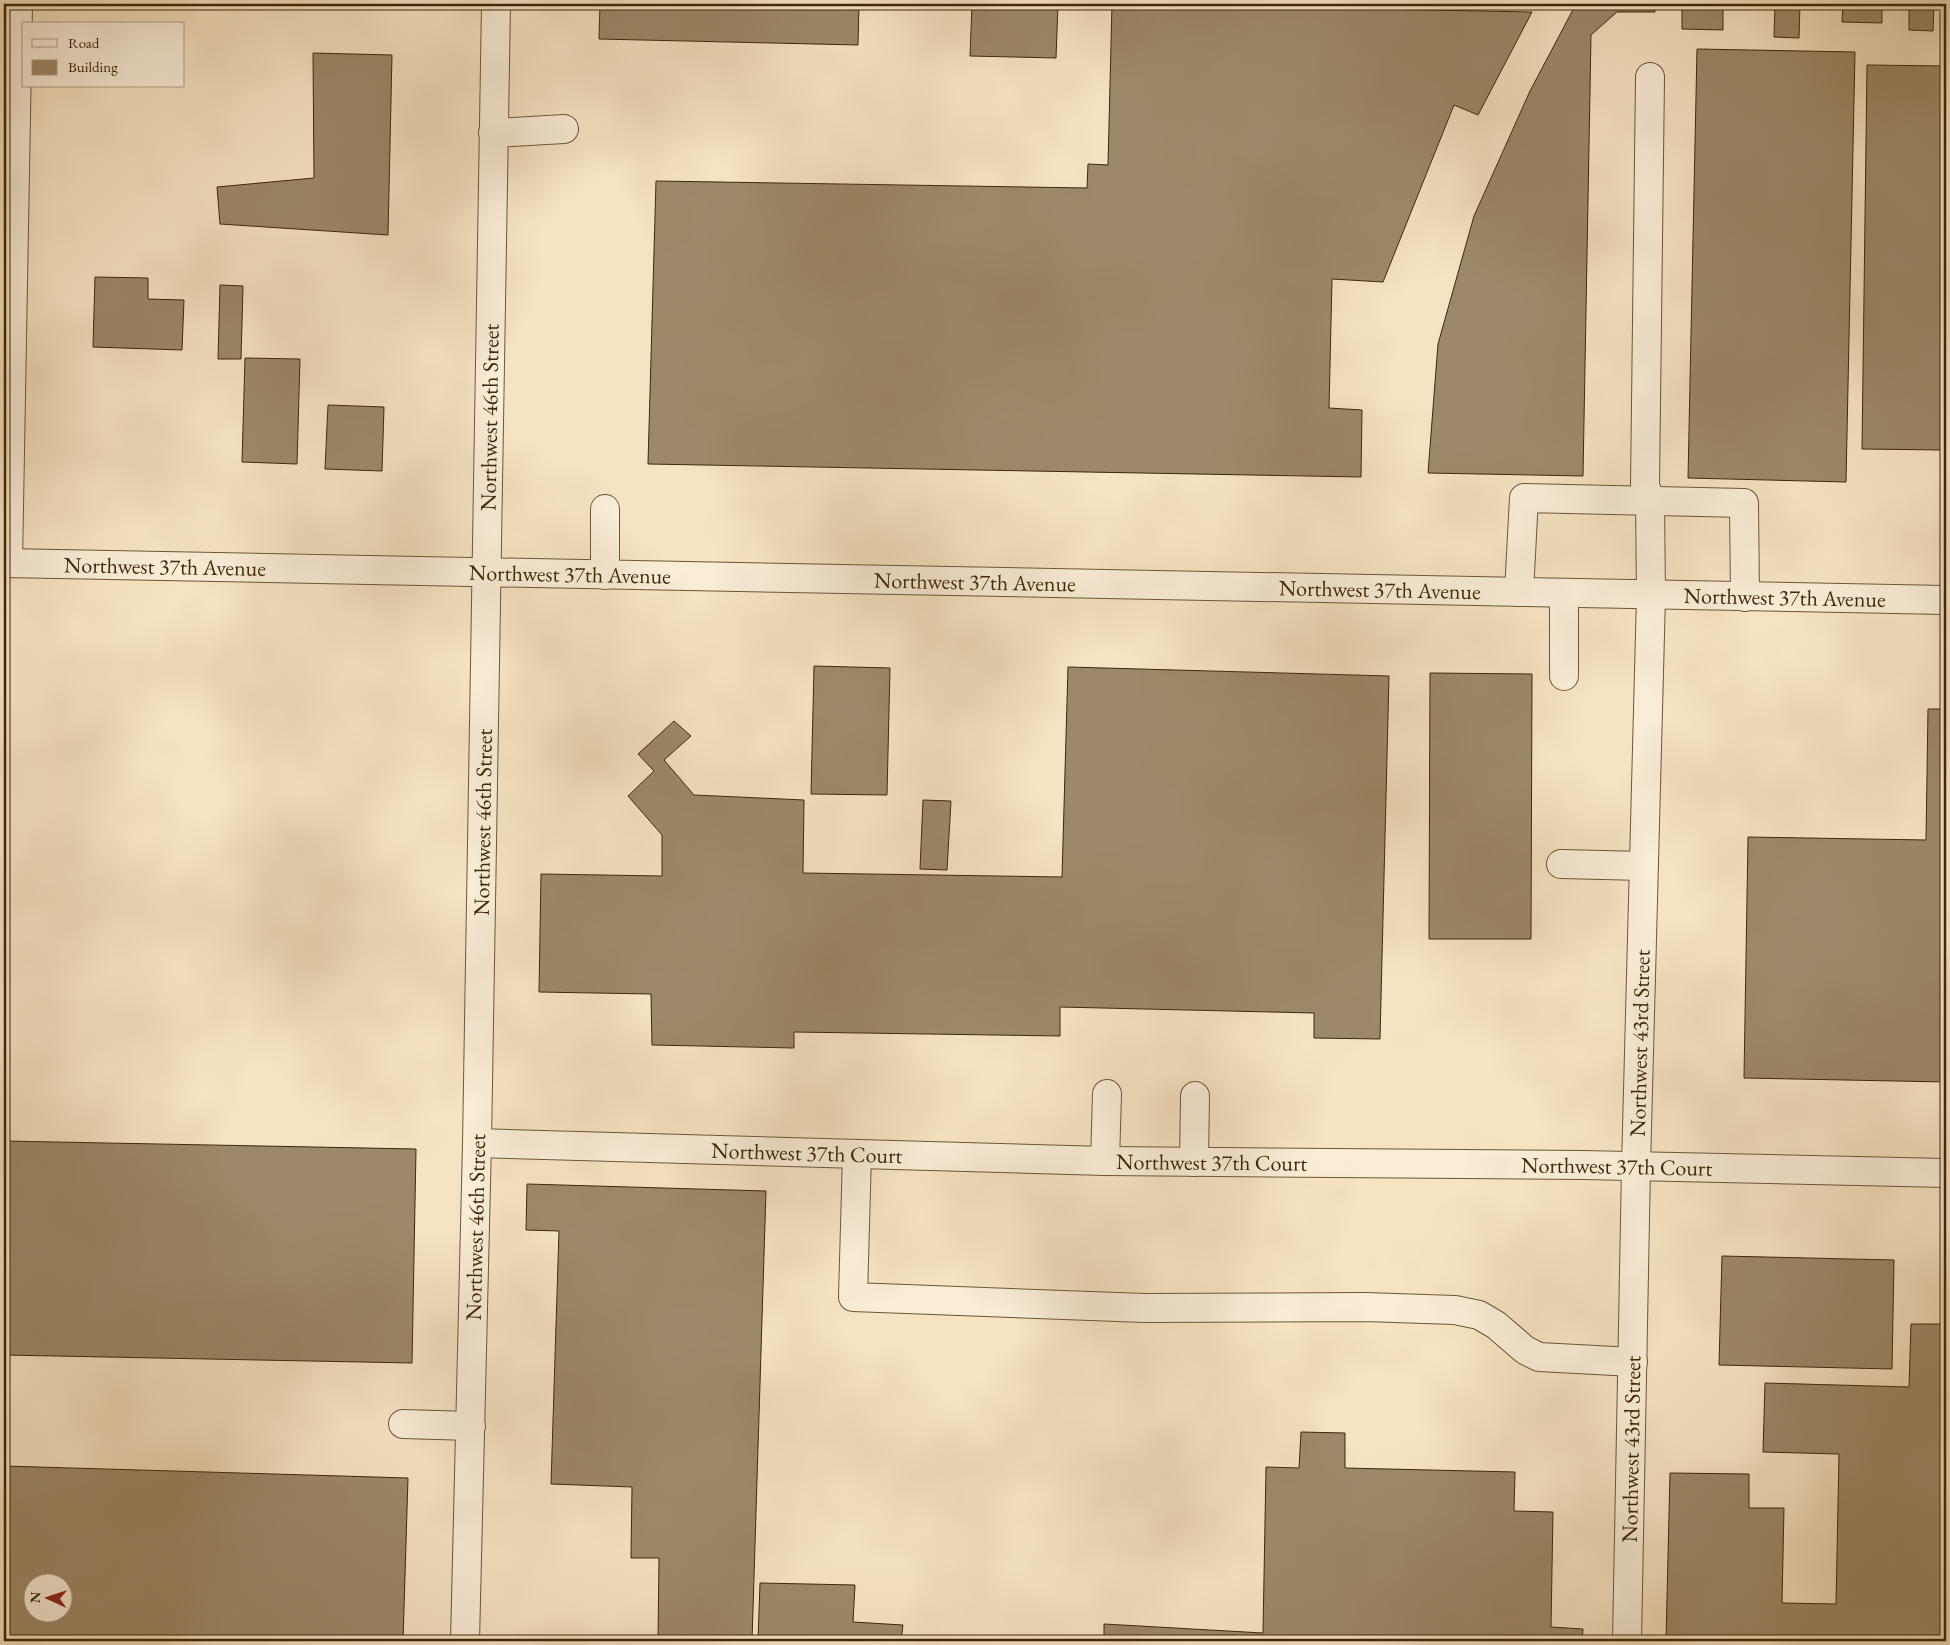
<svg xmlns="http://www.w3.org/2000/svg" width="1950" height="1645" viewBox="0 0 1950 1645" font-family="'EB Garamond',serif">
	<rect width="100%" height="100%" fill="#f6e3c2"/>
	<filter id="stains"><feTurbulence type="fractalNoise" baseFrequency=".004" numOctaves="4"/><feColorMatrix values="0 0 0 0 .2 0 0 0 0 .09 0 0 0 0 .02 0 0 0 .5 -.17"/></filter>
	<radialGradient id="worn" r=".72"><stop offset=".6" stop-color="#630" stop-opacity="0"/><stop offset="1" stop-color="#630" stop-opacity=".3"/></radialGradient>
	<g fill="#9d8969" stroke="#3d2809" fill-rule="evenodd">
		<path d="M 600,4 L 859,4 L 858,45 L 599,39 Z"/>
		<path d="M 972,4 L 1058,4 L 1056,58 L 970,56 Z"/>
		<path d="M 1112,4 L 1532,12 L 1478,115 L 1454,105 L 1383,282 L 1332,279 L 1329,408 L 1362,410 L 1361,477 L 648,464 L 656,181 L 1087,188 L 1088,164 L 1108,165 Z"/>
		<path d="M 1576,4 L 1655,4 L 1655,12 L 1617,12 L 1591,35 L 1583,476 L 1428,473 L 1438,344 L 1474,216 L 1530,91 Z"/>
		<path d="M 1682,4 L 1723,4 L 1723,30 L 1682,29 Z"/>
		<path d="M 1775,4 L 1800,4 L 1799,38 L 1774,37 Z"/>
		<path d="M 1843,4 L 1882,4 L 1882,23 L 1842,22 Z"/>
		<path d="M 1909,4 L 1934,4 L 1933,31 L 1909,30 Z"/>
		<path d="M 1697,49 L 1855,52 L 1846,482 L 1688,478 Z"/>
		<path d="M 313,53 L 392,55 L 388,235 L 220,224 L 217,187 L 314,178 Z"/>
		<path d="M 1867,65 L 1946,66 L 1943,450 L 1862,449 Z"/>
		<path d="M 95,277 L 148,278 L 148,299 L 184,300 L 182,350 L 93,347 Z"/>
		<path d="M 220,285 L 243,286 L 241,359 L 218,359 Z"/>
		<path d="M 245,358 L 300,359 L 297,464 L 242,462 Z"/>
		<path d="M 328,405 L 384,407 L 382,471 L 325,469 Z"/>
		<path d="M 814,666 L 890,668 L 887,795 L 811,794 Z"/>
		<path d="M 1068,667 L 1389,676 L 1380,1039 L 1314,1038 L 1314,1013 L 1060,1007 L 1060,1036 L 794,1032 L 794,1048 L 652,1045 L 651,994 L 539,992 L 541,874 L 662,876 L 662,835 L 628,796 L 654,771 L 638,754 L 674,721 L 691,736 L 664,760 L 694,795 L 804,800 L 803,873 L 1062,877 Z"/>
		<path d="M 1430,673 L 1532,674 L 1531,939 L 1429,939 Z"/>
		<path d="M 1928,709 L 1946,709 L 1946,1082 L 1744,1078 L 1748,837 L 1926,840 Z"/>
		<path d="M 923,800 L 951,801 L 947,870 L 920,869 Z"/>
		<path d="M 4,1141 L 416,1149 L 412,1363 L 4,1355 Z"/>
		<path d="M 527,1184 L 766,1191 L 752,1641 L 658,1641 L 659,1558 L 631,1558 L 632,1487 L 551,1484 L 559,1231 L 526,1230 Z"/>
		<path d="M 1722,1256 L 1894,1260 L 1892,1369 L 1719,1365 Z"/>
		<path d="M 1911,1324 L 1946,1324 L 1946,1641 L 1666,1641 L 1670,1473 L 1749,1474 L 1749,1508 L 1784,1508 L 1782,1603 L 1836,1604 L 1839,1454 L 1763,1452 L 1765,1383 L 1909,1387 Z"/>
		<path d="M 1301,1432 L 1345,1433 L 1345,1468 L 1515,1472 L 1514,1511 L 1553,1512 L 1551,1627 L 1583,1629 L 1582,1641 L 1104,1641 L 1104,1624 L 1263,1633 L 1266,1467 L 1299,1468 Z"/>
		<path d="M 4,1466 L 408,1478 L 403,1641 L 4,1641 ZM 32,1582 L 62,1582 L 62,1612 L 32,1612 Z"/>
		<path d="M 760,1583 L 855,1585 L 853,1622 L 903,1625 L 901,1641 L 758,1641 Z"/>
	</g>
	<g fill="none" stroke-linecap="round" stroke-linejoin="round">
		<g stroke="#6b5737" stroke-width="30">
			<g id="minor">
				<path d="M 493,133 L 564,129"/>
				<path d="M 605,509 L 605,575"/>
				<path id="s1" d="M 4,563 L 1946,600"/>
				<path d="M 8,563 L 18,4"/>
				<path d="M 1519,592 L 1524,498 L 1744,503 L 1745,597"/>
				<path d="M 1564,593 L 1564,676"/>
				<path d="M 1561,864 L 1644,866"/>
				<path id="s2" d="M 477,1143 L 1105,1161 L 1583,1165 L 1946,1173"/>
				<path d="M 857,1154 L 853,1297 L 1145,1308 L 1365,1307 L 1455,1310 L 1479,1315 L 1496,1325 L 1525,1350 L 1539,1357 L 1633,1362"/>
				<path d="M 1105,1161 L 1107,1094"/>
				<path d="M 1194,1162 L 1195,1096"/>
				<path d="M 403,1424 L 471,1426"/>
				<path id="s3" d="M 465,1641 L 477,1143 L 496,4"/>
				<path id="s4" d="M 1627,1641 L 1636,1167 L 1651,596 L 1650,501 L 1645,485 L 1650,77"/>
			</g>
		</g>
		<use href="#minor" stroke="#f9edd7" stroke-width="28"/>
	</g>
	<g text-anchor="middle" stroke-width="4" stroke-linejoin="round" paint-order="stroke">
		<g font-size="22" fill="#3d2809" stroke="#f9edd7">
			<text dy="8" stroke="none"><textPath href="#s3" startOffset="1224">Northwest 46th Street</textPath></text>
			<text dy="8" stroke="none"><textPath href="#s1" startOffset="161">Northwest 37th Avenue</textPath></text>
			<text dy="8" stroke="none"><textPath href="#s1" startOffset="566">Northwest 37th Avenue</textPath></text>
			<text dy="8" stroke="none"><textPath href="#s1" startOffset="971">Northwest 37th Avenue</textPath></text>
			<text dy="8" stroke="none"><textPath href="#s1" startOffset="1376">Northwest 37th Avenue</textPath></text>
			<text dy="8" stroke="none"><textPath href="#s1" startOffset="1781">Northwest 37th Avenue</textPath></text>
			<text dy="8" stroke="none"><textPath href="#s3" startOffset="819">Northwest 46th Street</textPath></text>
			<text dy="8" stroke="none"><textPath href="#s4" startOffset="598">Northwest 43rd Street</textPath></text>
			<text dy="8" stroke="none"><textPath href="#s2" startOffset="330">Northwest 37th Court</textPath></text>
			<text dy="8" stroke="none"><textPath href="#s2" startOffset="735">Northwest 37th Court</textPath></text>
			<text dy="8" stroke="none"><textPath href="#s2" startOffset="1140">Northwest 37th Court</textPath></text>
			<text dy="8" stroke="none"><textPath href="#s3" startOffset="414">Northwest 46th Street</textPath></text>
			<text dy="8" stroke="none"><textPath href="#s4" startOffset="192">Northwest 43rd Street</textPath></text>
		</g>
	</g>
	<rect width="1950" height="1645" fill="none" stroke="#f6e3c2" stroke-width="20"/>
	<rect x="5" y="5" width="1940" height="1635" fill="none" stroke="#3d2809" stroke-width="2.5"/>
	<rect x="10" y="10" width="1930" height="1625" fill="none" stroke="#3d2809"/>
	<rect x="22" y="22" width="162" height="65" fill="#f9edd7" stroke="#ae9e85"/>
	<rect x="32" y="39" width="25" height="8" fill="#f9edd7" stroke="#ae9e85"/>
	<text x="68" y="48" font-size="15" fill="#3d2809">Road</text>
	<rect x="32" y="60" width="25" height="15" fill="#9d8969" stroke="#ae9e85"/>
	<text x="68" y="72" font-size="15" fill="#3d2809">Building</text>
	<g transform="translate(48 1598) rotate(273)"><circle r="24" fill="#f9edd7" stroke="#ae9e85"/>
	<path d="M0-4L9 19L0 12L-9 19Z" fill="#8f2418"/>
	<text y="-8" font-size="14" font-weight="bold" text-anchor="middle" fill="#3d2809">N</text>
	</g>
	<rect width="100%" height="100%" filter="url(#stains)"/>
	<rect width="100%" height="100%" fill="url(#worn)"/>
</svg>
